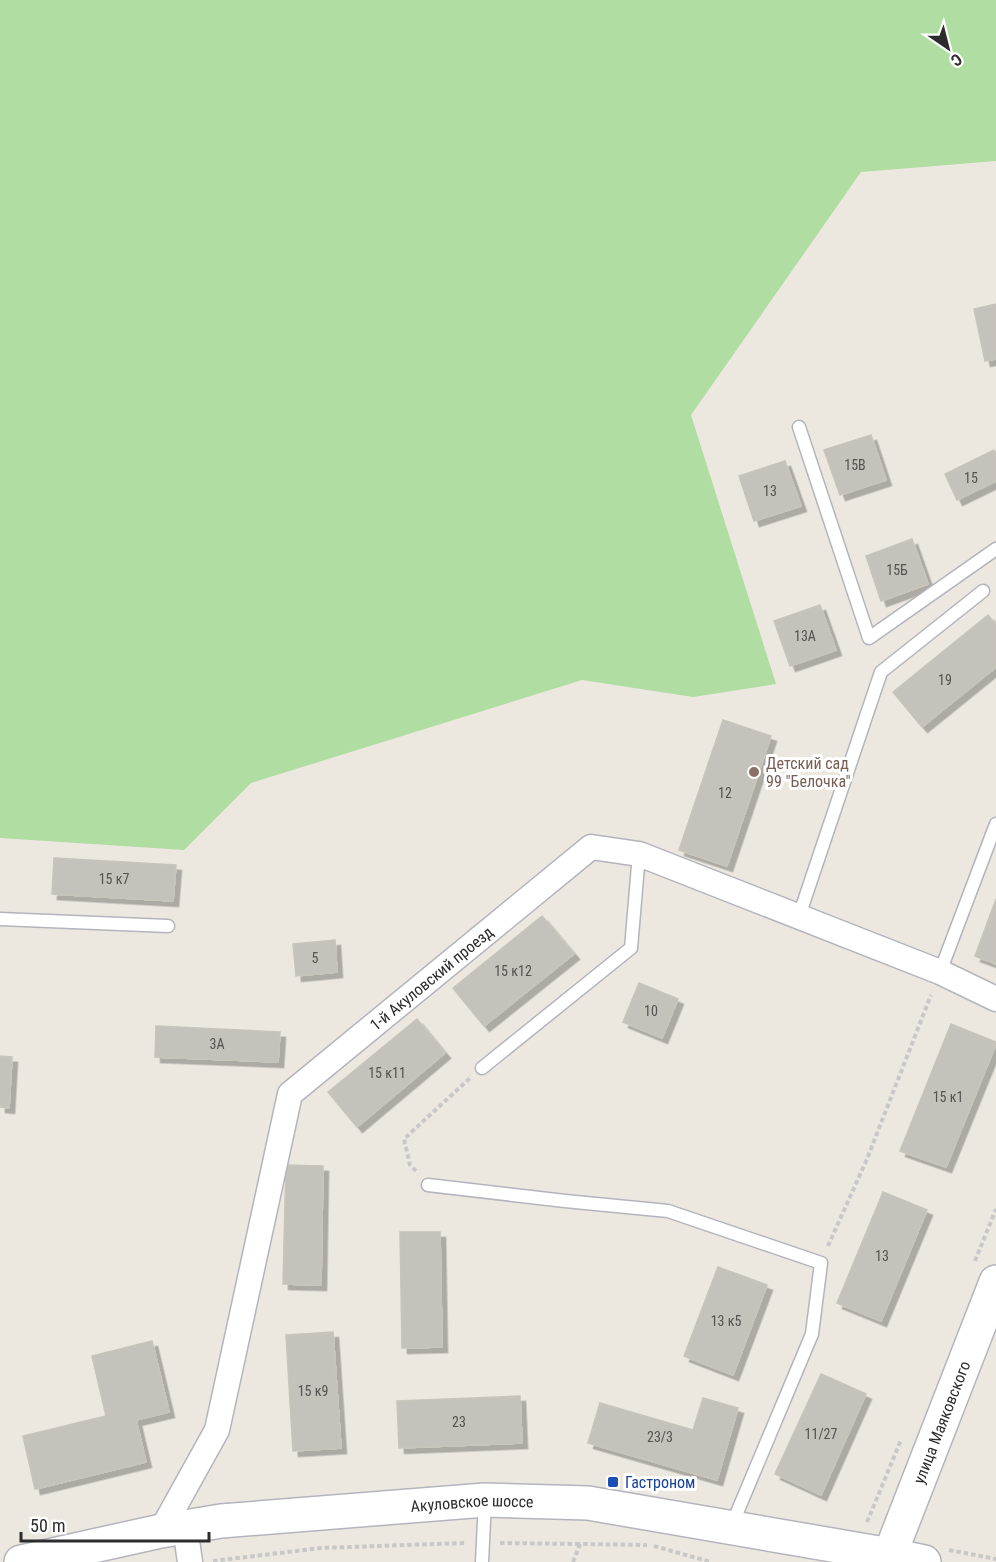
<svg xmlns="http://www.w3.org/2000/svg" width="996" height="1562" viewBox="0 0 996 1562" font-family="'Roboto Condensed',sans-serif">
	<defs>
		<filter id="shadow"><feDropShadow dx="5.5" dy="5.5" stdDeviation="0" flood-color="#0004"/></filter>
	</defs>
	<rect width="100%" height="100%" fill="#ece8e0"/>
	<path fill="#b0dda2" d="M 0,0 L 996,0 L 996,161 L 861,172 L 691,415 L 776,684 L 693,697 L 582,680 L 251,783 L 184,850 L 0,838 Z"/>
	<g fill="#c5c2bb" stroke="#c8c4b9" stroke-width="1.5" filter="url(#shadow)">
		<path d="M 996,304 L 996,359 L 985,361 L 974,309 Z"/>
		<path d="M 871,435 L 886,480 L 840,495 L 824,450 Z"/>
		<path d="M 994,450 L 996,453 L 996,481 L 957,500 L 945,474 Z"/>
		<path d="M 785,461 L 801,506 L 754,521 L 739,476 Z"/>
		<path d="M 912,539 L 928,584 L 881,601 L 866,556 Z"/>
		<path d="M 820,605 L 836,650 L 790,666 L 774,621 Z"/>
		<path d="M 988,615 L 996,625 L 996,667 L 922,727 L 893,692 Z"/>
		<path d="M 723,720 L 771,736 L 727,866 L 679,850 Z"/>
		<path d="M 54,858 L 176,865 L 173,901 L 52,894 Z"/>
		<path d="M 996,899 L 996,964 L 975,956 Z"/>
		<path d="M 542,916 L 574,954 L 484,1026 L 453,988 Z"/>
		<path d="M 335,940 L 337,972 L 296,976 L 293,944 Z"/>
		<path d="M 639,983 L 678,999 L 662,1038 L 623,1022 Z"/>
		<path d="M 417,1019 L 445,1053 L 357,1127 L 328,1092 Z"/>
		<path d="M 951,1024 L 996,1042 L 996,1044 L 946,1167 L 900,1151 Z"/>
		<path d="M 156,1026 L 280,1032 L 278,1062 L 155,1057 Z"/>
		<path d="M 0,1056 L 12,1057 L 9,1108 L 0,1107 Z"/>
		<path d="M 286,1165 L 323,1166 L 321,1285 L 283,1284 Z"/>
		<path d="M 883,1192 L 927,1210 L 881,1321 L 837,1303 Z"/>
		<path d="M 400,1232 L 440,1232 L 442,1347 L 402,1348 Z"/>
		<path d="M 718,1267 L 767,1285 L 733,1375 L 684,1356 Z"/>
		<path d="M 333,1332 L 341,1448 L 293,1451 L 286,1335 Z"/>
		<path d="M 152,1341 L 169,1412 L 136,1420 L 146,1462 L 35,1489 L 23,1436 L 106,1416 L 92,1356 Z"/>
		<path d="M 821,1374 L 866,1394 L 821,1495 L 775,1474 Z"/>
		<path d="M 520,1396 L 522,1443 L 399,1448 L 397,1401 Z"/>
		<path d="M 703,1398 L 738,1408 L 717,1480 L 588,1443 L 600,1403 L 693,1430 Z"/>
	</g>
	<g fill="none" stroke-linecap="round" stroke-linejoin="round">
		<g stroke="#b3b4be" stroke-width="15">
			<g id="lane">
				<path d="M 799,427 L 869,638 L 996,549"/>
				<path d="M 799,916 L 881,672 L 983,591"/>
				<path d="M 0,919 L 168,926"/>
				<path d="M 940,972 L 996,824"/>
				<path d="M 482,1068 L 631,948 L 639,854"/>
				<path d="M 428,1185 L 565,1201 L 668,1211 L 821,1263 L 812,1334 L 731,1527"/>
				<path d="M 482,1562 L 485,1500"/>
			</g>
		</g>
		<g stroke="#b3b4be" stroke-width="27">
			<g id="street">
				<path d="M 185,1527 L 190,1562"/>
				<path id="s1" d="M 161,1531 L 217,1430 L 290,1094 L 591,847 L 639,854 L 940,972 L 996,999"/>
			</g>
		</g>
		<g stroke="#b3b4be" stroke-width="36">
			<g id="secondary">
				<path id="s2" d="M 21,1562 L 161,1531 L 221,1521 L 485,1500 L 588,1503 L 890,1555 L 924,1562"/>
				<path id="s3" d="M 887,1562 L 996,1282"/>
			</g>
		</g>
		<g stroke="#c8c8c8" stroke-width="4" stroke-dasharray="4.5 3" stroke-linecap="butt">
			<path d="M 416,1171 L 410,1165 L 404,1139 L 470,1078"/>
			<path d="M 828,1246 L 867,1159 L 931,995"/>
			<path d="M 975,1261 L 996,1209"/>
			<path d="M 867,1522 L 901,1440"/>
			<path d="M 500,1543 L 580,1544"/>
			<path d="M 654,1546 L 711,1562"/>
			<path d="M 949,1550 L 996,1559"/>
			<path d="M 213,1561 L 321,1548 L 465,1543"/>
			<path d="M 573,1562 L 580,1544 L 647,1545"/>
		</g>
		<use href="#lane" stroke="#fff" stroke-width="12"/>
		<use href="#street" stroke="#fff" stroke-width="24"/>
		<use href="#secondary" stroke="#fff" stroke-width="33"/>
	</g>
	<circle fill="#8d6e63" stroke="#fff" stroke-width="2" cx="754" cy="772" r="6"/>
	<rect fill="#1a4fb4" stroke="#fff" stroke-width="2" x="607" y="1476" width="12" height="12" rx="3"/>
	<g text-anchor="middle" stroke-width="6" stroke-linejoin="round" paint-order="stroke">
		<g font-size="14" fill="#525250">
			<text x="855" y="470">15В</text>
			<text x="971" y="483">15</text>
			<text x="770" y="496">13</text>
			<text x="897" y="575">15Б</text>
			<text x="805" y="641">13А</text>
			<text x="945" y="685">19</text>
			<text x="725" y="798">12</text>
			<text x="114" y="884">15 к7</text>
			<text x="315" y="963">5</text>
			<text x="513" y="976">15 к12</text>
			<text x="651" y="1016">10</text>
			<text x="217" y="1049">3А</text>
			<text x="387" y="1078">15 к11</text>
			<text x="948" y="1102">15 к1</text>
			<text x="882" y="1261">13</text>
			<text x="726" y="1326">13 к5</text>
			<text x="313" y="1396">15 к9</text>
			<text x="459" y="1427">23</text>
			<text x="821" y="1439">11/27</text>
			<text x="660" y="1442">23/3</text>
		</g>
		<g font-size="16" fill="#785e54" stroke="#fff" text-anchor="start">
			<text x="766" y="769">Детский сад<tspan x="766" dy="18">99 "Белочка"</tspan></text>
		</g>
		<g font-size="16" fill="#2c2c2c" stroke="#fff">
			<text dy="6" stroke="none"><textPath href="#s1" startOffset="642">1-й Акуловский проезд</textPath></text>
			<text dy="6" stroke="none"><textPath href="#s3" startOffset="150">улица Маяковского</textPath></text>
			<text dy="6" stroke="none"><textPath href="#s2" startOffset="456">Акуловское шоссе</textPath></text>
		</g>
		<g font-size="16" fill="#164399" stroke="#fff" text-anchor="start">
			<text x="625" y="1488">Гастроном</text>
		</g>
	</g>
	<g transform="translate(948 48) rotate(145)" stroke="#ffffff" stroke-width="4.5" paint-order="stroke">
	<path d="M0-4.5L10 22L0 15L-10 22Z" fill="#2c2c2c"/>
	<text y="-9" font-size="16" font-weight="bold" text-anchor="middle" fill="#2c2c2c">С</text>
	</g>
	<path d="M21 1532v9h188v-9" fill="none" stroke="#2c2c2c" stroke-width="3"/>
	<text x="30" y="1532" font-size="18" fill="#2c2c2c" stroke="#ffffff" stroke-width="4.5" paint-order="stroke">50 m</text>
</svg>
